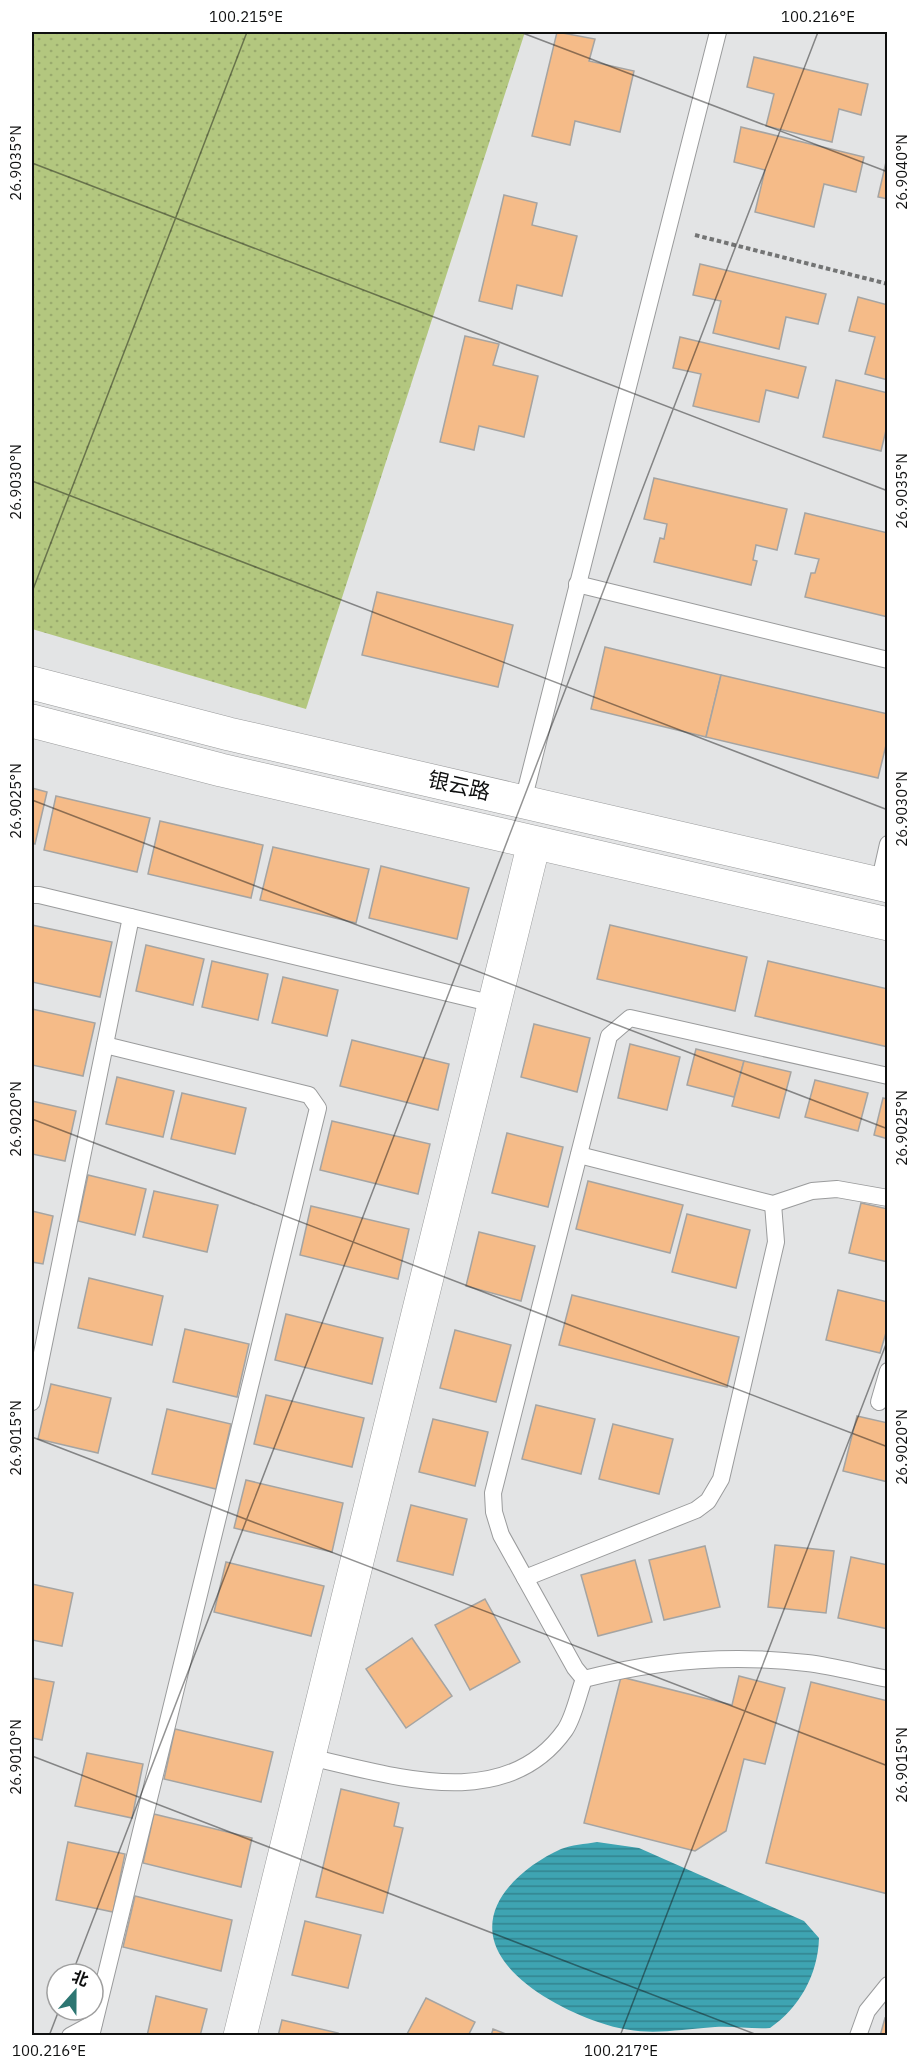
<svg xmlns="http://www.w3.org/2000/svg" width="919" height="2067" viewBox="0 0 919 2067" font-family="'IBM Plex Sans','Noto Sans SC',sans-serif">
	<defs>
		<pattern id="green-dots" width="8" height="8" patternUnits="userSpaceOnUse" patternTransform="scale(1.5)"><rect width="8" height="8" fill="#b3c77f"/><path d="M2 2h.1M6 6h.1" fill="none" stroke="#99aa6d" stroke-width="1.8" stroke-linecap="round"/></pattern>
		<pattern id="water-rules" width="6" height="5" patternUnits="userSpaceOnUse" patternTransform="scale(1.5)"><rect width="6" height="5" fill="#3ea4b2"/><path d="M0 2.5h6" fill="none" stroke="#32848f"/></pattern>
	</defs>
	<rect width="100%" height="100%" fill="#e3e4e5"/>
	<path fill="url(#green-dots)" d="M 32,32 L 525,32 L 306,709 L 32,629 Z"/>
	<path fill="url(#water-rules)" d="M 597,1842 L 639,1848 L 804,1921 L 819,1938 C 818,1975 799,2008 770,2028 C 751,2029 733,2026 715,2027 C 670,2030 644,2038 598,2022 C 566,2011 524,1989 504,1961 C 469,1912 519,1868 561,1849 C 571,1845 585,1844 597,1842 Z"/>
	<g fill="#f5bb88" stroke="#a5a4a2" stroke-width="1.5">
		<path d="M 557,32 L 595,39 L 589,61 L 634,71 L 620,132 L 575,121 L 570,145 L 532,136 Z"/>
		<path d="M 754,57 L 868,84 L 861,115 L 839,109 L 832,142 L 766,126 L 774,94 L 747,87 Z"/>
		<path d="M 741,127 L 864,157 L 856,192 L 824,184 L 814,227 L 755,212 L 765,170 L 734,162 Z"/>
		<path d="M 886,162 L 888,162 L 888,199 L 878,197 Z"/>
		<path d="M 504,195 L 537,203 L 532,225 L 577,236 L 562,296 L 517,285 L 512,309 L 479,301 Z"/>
		<path d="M 700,264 L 826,294 L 818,324 L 786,317 L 779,349 L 713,333 L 721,301 L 693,295 Z"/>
		<path d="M 858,297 L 888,305 L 888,380 L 865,374 L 875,337 L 849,331 Z"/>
		<path d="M 465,336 L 499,344 L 493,365 L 538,376 L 524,437 L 479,426 L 474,450 L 440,442 Z"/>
		<path d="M 680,337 L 806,367 L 798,398 L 766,390 L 759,422 L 693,406 L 701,374 L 673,368 Z"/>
		<path d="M 836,380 L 888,393 L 888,422 L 881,451 L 823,437 Z"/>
		<path d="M 654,478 L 787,509 L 777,550 L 756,545 L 753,560 L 757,561 L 751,585 L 654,562 L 660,538 L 664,539 L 667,524 L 644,519 Z"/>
		<path d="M 805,513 L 888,533 L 888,617 L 805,597 L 811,573 L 815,573 L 819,559 L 795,554 Z"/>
		<path d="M 377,592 L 513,625 L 498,687 L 362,655 Z"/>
		<path d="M 605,647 L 721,675 L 706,737 L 591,709 Z"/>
		<path d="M 721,675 L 888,714 L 888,737 L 878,778 L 706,737 Z"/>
		<path d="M 32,788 L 47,792 L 35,844 L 32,843 Z"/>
		<path d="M 56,796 L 150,818 L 137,872 L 44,850 Z"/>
		<path d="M 160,821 L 263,845 L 251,898 L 148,874 Z"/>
		<path d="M 273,847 L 369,869 L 356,923 L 260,900 Z"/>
		<path d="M 381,866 L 469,888 L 457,939 L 369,918 Z"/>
		<path d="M 32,925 L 112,942 L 100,997 L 32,982 Z"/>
		<path d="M 610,925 L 747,957 L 735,1011 L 597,979 Z"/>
		<path d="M 146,945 L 204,959 L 193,1005 L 136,991 Z"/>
		<path d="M 212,961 L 268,974 L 258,1020 L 202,1007 Z"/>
		<path d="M 768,961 L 888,989 L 888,1047 L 755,1016 Z"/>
		<path d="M 283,977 L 338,990 L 327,1036 L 272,1023 Z"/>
		<path d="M 32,1009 L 95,1023 L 83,1076 L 32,1065 Z"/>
		<path d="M 534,1024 L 590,1038 L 577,1092 L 521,1077 Z"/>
		<path d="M 352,1040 L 449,1064 L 438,1110 L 340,1086 Z"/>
		<path d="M 630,1044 L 680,1057 L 667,1110 L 618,1098 Z"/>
		<path d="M 696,1049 L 744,1061 L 734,1097 L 687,1085 Z"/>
		<path d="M 744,1061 L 791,1072 L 779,1118 L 732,1106 Z"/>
		<path d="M 117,1077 L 174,1091 L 163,1137 L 106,1124 Z"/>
		<path d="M 815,1080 L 868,1093 L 858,1131 L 805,1117 Z"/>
		<path d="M 182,1093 L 246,1108 L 235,1154 L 171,1139 Z"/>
		<path d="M 883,1098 L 888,1099 L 888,1139 L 874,1135 Z"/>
		<path d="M 32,1101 L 76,1111 L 65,1161 L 32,1154 Z"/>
		<path d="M 332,1121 L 430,1144 L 418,1194 L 320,1170 Z"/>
		<path d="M 507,1133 L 563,1147 L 548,1207 L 492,1193 Z"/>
		<path d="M 88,1175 L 146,1189 L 135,1235 L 78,1221 Z"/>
		<path d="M 588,1181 L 683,1205 L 670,1253 L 576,1229 Z"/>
		<path d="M 154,1191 L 218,1205 L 207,1252 L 143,1237 Z"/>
		<path d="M 861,1203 L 888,1209 L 888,1262 L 849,1253 Z"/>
		<path d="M 311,1206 L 409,1229 L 398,1279 L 300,1255 Z"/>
		<path d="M 32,1211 L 53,1216 L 43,1264 L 32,1262 Z"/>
		<path d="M 687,1214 L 750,1230 L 736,1288 L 672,1272 Z"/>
		<path d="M 479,1232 L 535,1246 L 521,1301 L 466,1286 Z"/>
		<path d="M 89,1278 L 163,1296 L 152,1345 L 78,1328 Z"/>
		<path d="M 838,1290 L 888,1302 L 888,1326 L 880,1353 L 826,1340 Z"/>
		<path d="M 572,1295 L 739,1337 L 727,1387 L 559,1345 Z"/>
		<path d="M 286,1314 L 383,1338 L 372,1384 L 275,1360 Z"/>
		<path d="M 185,1329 L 249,1344 L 237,1397 L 173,1382 Z"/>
		<path d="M 455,1330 L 511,1345 L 496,1402 L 440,1388 Z"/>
		<path d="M 51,1384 L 111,1398 L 98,1453 L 38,1439 Z"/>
		<path d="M 266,1395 L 364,1418 L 352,1467 L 254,1444 Z"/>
		<path d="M 536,1405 L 595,1419 L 581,1474 L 522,1459 Z"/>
		<path d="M 167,1409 L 231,1424 L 216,1489 L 152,1474 Z"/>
		<path d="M 857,1416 L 888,1423 L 888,1482 L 843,1471 Z"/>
		<path d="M 433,1419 L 488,1432 L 475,1486 L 419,1472 Z"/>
		<path d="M 613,1424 L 673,1439 L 659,1494 L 599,1479 Z"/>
		<path d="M 246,1480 L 343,1503 L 332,1552 L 234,1528 Z"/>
		<path d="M 411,1505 L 467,1519 L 453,1575 L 397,1561 Z"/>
		<path d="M 775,1545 L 834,1551 L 826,1613 L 768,1607 Z"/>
		<path d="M 705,1546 L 720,1607 L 664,1620 L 649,1560 Z"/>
		<path d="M 851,1557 L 888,1565 L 888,1629 L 838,1618 Z"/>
		<path d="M 635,1560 L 652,1622 L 598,1636 L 581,1575 Z"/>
		<path d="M 226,1562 L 324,1586 L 311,1636 L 214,1612 Z"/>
		<path d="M 32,1584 L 73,1593 L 62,1646 L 32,1640 Z"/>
		<path d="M 485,1599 L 520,1662 L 470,1690 L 435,1625 Z"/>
		<path d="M 412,1638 L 452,1696 L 406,1728 L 366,1669 Z"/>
		<path d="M 739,1676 L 785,1688 L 765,1764 L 744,1759 L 726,1831 L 695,1851 L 584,1823 L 621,1677 L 732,1705 Z"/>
		<path d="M 32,1678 L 54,1682 L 42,1740 L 32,1738 Z"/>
		<path d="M 811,1682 L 888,1701 L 888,1894 L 766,1863 Z"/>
		<path d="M 175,1729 L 273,1752 L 261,1802 L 164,1779 Z"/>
		<path d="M 87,1753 L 143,1764 L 132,1818 L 75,1806 Z"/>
		<path d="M 341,1789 L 399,1803 L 394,1826 L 403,1828 L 383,1913 L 316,1897 Z"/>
		<path d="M 154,1814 L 252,1838 L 241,1887 L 143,1863 Z"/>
		<path d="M 68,1842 L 125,1854 L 113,1912 L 56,1900 Z"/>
		<path d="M 135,1896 L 232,1920 L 221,1971 L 123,1947 Z"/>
		<path d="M 305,1921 L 361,1935 L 348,1988 L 292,1975 Z"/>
		<path d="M 156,1996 L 207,2009 L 200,2036 L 147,2036 Z"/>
		<path d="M 426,1998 L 475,2022 L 468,2036 L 406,2036 Z"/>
		<path d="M 885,2018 L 888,2019 L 888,2036 L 880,2036 Z"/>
		<path d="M 282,2020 L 338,2033 L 337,2036 L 278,2036 Z"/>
		<path d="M 493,2029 L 511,2036 L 491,2036 Z"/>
	</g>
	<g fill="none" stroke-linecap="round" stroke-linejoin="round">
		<g stroke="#9a9b9c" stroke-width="18">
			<g id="lane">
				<path d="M 577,584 L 888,660"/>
				<path d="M 523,801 L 718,32"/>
				<path d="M 879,884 L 888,844"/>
				<path d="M 32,895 L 39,895 L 494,1004"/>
				<path d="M 579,1155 L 773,1204 L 812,1191 L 837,1189 L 888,1198"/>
				<path d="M 32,1402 L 131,917"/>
				<path d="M 879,1402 L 888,1371"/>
				<path d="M 525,1578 L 696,1510 L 708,1501 L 721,1479 L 776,1242 L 773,1204"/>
				<path d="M 584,1679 L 575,1668 L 501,1535 L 494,1512 L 493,1493 L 609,1036 L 630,1018 L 888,1076"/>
				<path d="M 584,1679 C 657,1660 731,1654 807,1663 C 834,1666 861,1674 888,1679"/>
				<path d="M 309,1757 C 392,1775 505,1815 565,1730 C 574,1717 578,1695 584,1679"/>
				<path d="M 70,2036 L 94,2023"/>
				<path d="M 91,2036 L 318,1108 L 309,1095 L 105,1045"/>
				<path d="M 858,2036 L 867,2011 L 888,1985"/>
			</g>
		</g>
		<g stroke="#9a9b9c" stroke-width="34">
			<g id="street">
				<path d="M 32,683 L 229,734 L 888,886"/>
				<path d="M 32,721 L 221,770 L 888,924"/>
				<path d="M 240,2036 L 534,843"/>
			</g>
		</g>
		<path stroke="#737474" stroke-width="4" stroke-dasharray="4.5 3" stroke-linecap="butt" d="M 695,235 L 888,284"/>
		<use href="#lane" stroke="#fff" stroke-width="16"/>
		<use href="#street" stroke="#fff" stroke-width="33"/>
	</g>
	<path fill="none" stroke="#0f1010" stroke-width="1.5" stroke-opacity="0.45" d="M 520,32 L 888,172M 32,163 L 888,491M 32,481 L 888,810M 32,592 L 247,32M 32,800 L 888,1129M 32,1119 L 888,1447M 32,1437 L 888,1766M 32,1756 L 760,2036M 72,1974 L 818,32M 49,2036 L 59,2010M 620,2036 L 888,1339"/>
	<g text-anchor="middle" stroke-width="6" stroke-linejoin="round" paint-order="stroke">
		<g font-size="21" fill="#0f1010" stroke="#fff">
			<text transform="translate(459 786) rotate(13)" y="7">银云路</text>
		</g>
	</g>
	<rect width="919" height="2067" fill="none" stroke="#ffffff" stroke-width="66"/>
	<g transform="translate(75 1992) rotate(21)"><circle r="28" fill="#ffffff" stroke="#9f9f9f" stroke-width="1.5"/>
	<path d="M0-4.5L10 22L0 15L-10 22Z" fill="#2d7672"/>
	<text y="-9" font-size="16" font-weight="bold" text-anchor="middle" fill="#0f1010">北</text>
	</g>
	<rect x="33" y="33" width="853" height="2001" fill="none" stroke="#0f1010" stroke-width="2"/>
	<g font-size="15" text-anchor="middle" fill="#0f1010">
		<text x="246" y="22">100.215°E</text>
		<text x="818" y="22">100.216°E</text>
		<text transform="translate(16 163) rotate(-90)" y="5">26.9035°N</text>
		<text transform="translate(902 172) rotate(-90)" y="5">26.9040°N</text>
		<text transform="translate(16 482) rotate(-90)" y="5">26.9030°N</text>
		<text transform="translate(902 491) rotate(-90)" y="5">26.9035°N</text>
		<text transform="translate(16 801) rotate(-90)" y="5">26.9025°N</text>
		<text transform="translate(902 809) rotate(-90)" y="5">26.9030°N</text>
		<text transform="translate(16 1119) rotate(-90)" y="5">26.9020°N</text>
		<text transform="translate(902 1128) rotate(-90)" y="5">26.9025°N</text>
		<text transform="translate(16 1438) rotate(-90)" y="5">26.9015°N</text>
		<text transform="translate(902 1447) rotate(-90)" y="5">26.9020°N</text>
		<text transform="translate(16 1757) rotate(-90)" y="5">26.9010°N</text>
		<text transform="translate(902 1765) rotate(-90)" y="5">26.9015°N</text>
		<text x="49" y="2056">100.216°E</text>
		<text x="621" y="2056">100.217°E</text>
	</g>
</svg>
